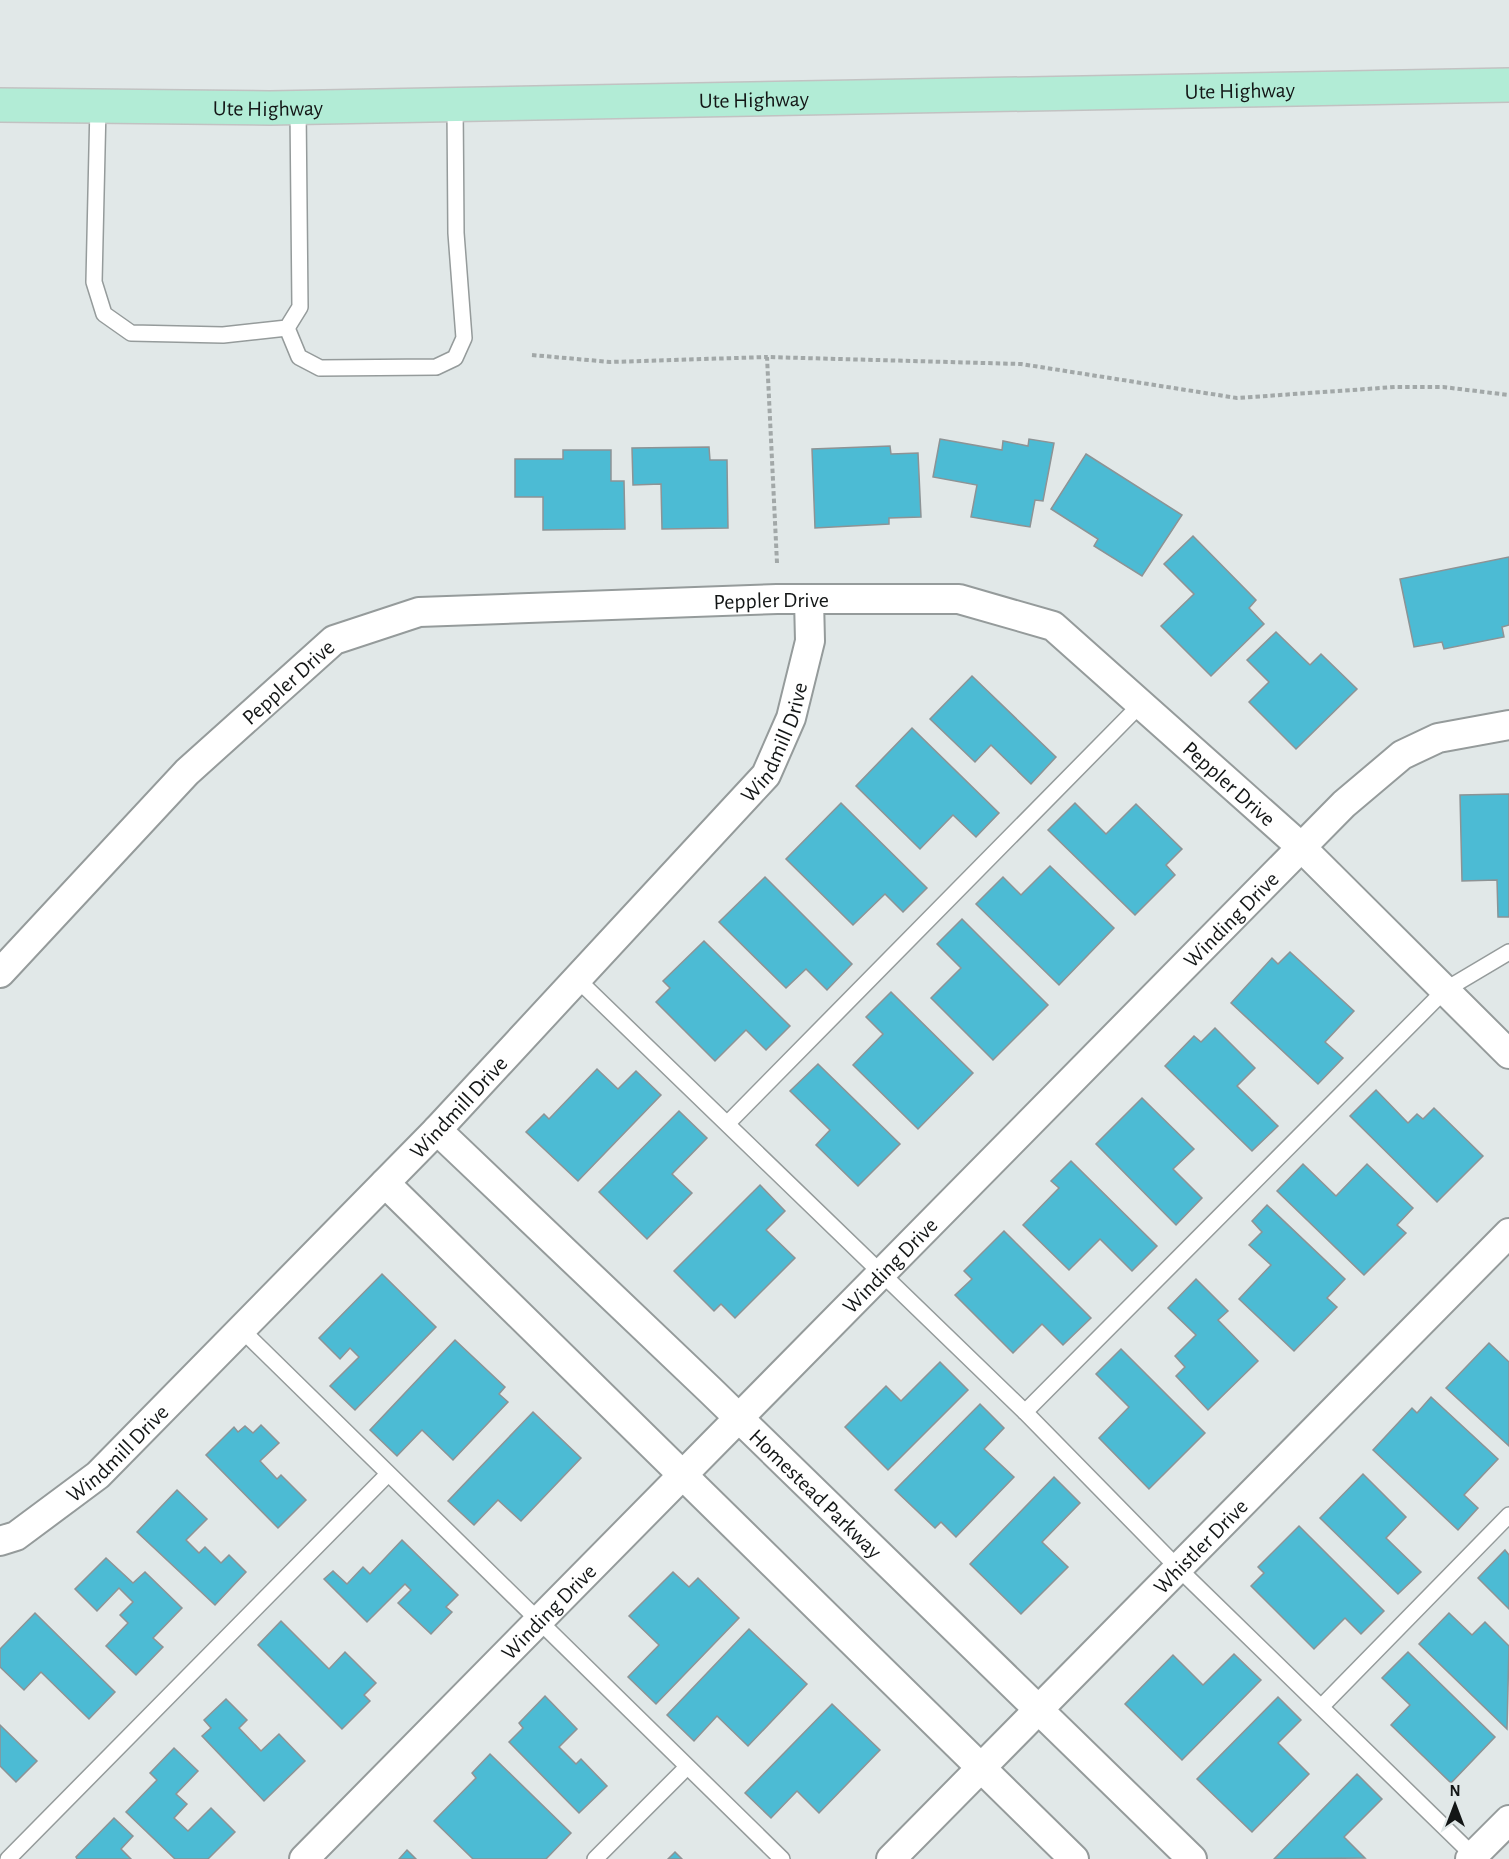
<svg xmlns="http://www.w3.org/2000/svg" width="1509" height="1859" viewBox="0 0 1509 1859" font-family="'Alegreya Sans',sans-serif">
	<rect width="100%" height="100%" fill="#e1e8e8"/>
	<g fill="#4cbbd4" stroke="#8d9395" stroke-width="1.5">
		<path d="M 940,439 L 1002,450 L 1003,441 L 1028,446 L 1029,439 L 1054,443 L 1043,501 L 1035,500 L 1030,527 L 971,517 L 977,485 L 933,477 Z"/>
		<path d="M 890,446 L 891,454 L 918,453 L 921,517 L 889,518 L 889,524 L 815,528 L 812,449 Z"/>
		<path d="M 709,447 L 710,460 L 727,460 L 728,528 L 662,529 L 661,484 L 633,485 L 632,448 Z"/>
		<path d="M 563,450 L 611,450 L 611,481 L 624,481 L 625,529 L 543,530 L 543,497 L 515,497 L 515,459 L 563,459 Z"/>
		<path d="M 1086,454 L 1182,515 L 1142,576 L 1094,546 L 1098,539 L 1051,509 Z"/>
		<path d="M 1193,536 L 1256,600 L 1249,608 L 1264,624 L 1211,676 L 1161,626 L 1194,594 L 1164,564 Z"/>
		<path d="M 1509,557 L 1509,625 L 1502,627 L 1504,637 L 1444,649 L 1442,642 L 1414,647 L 1400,579 Z"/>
		<path d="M 1276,632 L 1310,665 L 1321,654 L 1357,689 L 1296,749 L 1249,702 L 1269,682 L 1247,660 Z"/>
		<path d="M 972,676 L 1056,757 L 1031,784 L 991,745 L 975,762 L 930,719 Z"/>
		<path d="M 912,728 L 999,813 L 976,837 L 953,815 L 920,849 L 856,786 Z"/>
		<path d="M 1509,794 L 1509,917 L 1498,917 L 1497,880 L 1462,881 L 1460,795 Z"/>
		<path d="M 841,803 L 927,888 L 903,912 L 885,894 L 853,925 L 786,859 Z"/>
		<path d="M 1075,803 L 1106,834 L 1136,804 L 1182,849 L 1166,865 L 1175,875 L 1135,915 L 1048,830 Z"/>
		<path d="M 1050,866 L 1114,928 L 1059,985 L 976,904 L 1003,877 L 1021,895 Z"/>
		<path d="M 765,877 L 852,964 L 827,990 L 806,969 L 786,988 L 719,922 Z"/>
		<path d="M 962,919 L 1048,1005 L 993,1060 L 931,998 L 961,968 L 937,944 Z"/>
		<path d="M 704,941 L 790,1026 L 766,1050 L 746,1030 L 715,1061 L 656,1002 L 670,988 L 663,981 Z"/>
		<path d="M 1290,952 L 1354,1011 L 1325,1042 L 1343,1058 L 1318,1084 L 1231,1003 L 1272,958 L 1278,964 Z"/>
		<path d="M 891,992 L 973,1073 L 918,1129 L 853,1065 L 883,1034 L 866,1017 Z"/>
		<path d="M 1215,1028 L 1255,1068 L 1237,1086 L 1278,1126 L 1252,1151 L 1165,1066 L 1194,1036 L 1201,1042 Z"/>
		<path d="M 818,1064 L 900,1144 L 858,1186 L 816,1145 L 830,1130 L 790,1091 Z"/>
		<path d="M 597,1069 L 618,1089 L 636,1071 L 661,1095 L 578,1181 L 526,1132 L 544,1114 L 549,1119 Z"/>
		<path d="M 1376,1090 L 1408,1123 L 1417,1114 L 1423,1119 L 1434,1108 L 1483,1156 L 1437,1202 L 1350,1116 Z"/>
		<path d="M 1142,1098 L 1194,1149 L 1173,1169 L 1202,1198 L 1176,1225 L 1096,1144 Z"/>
		<path d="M 679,1111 L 707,1138 L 672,1174 L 692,1193 L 647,1239 L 599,1192 Z"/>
		<path d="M 1071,1161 L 1157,1246 L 1132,1271 L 1100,1239 L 1069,1270 L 1023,1225 L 1059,1188 L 1051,1181 Z"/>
		<path d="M 1303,1164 L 1336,1196 L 1367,1164 L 1413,1208 L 1397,1225 L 1406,1233 L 1364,1275 L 1277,1191 Z"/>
		<path d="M 760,1185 L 785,1211 L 766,1230 L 795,1258 L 735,1318 L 721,1304 L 714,1311 L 674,1271 Z"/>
		<path d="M 1267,1205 L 1345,1279 L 1327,1298 L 1337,1307 L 1294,1351 L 1239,1299 L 1271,1265 L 1249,1245 L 1262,1232 L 1252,1221 Z"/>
		<path d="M 1004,1231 L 1091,1318 L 1063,1345 L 1042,1324 L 1013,1353 L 955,1295 L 972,1279 L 964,1271 Z"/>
		<path d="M 382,1274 L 436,1327 L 355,1410 L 330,1386 L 359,1357 L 350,1348 L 340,1359 L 319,1338 Z"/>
		<path d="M 1196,1279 L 1228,1311 L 1218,1320 L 1258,1361 L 1208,1410 L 1176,1376 L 1185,1367 L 1175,1356 L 1196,1335 L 1168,1308 Z"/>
		<path d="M 455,1340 L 505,1387 L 499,1394 L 508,1402 L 453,1460 L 422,1430 L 397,1456 L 370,1430 Z"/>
		<path d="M 1489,1343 L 1509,1362 L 1509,1446 L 1446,1388 Z"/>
		<path d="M 1121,1349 L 1205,1433 L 1149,1489 L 1099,1438 L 1129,1407 L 1096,1374 Z"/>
		<path d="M 940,1362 L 968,1390 L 888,1470 L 845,1427 L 886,1386 L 901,1401 Z"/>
		<path d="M 1431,1397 L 1498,1459 L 1464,1495 L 1478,1508 L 1458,1530 L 1373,1450 L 1412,1408 L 1417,1413 Z"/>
		<path d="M 980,1404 L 1004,1428 L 984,1449 L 1014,1477 L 956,1537 L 941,1522 L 935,1528 L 895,1490 Z"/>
		<path d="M 533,1412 L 581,1458 L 521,1521 L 498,1500 L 474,1525 L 448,1501 Z"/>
		<path d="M 261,1425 L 279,1443 L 260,1461 L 277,1479 L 281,1475 L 306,1500 L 278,1528 L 206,1455 L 234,1427 L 238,1432 L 245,1426 L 253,1433 Z"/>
		<path d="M 1363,1474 L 1406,1517 L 1386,1538 L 1421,1572 L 1398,1594 L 1320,1518 Z"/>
		<path d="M 1054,1477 L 1080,1503 L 1042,1542 L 1068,1567 L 1021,1614 L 970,1564 Z"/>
		<path d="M 177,1490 L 207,1519 L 186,1540 L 199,1553 L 205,1547 L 221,1563 L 229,1555 L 246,1572 L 215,1605 L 137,1532 Z"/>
		<path d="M 1299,1526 L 1384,1611 L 1361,1634 L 1345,1618 L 1314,1649 L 1251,1586 L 1264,1573 L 1258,1567 Z"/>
		<path d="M 402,1540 L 458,1595 L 446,1607 L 452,1612 L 431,1634 L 398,1603 L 411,1590 L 405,1584 L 367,1622 L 324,1579 L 333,1571 L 347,1584 L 363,1567 L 370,1574 Z"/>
		<path d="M 1505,1550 L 1509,1555 L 1509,1609 L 1478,1578 Z"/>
		<path d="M 106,1558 L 133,1583 L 145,1572 L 182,1608 L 153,1638 L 163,1647 L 136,1675 L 106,1646 L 128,1623 L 120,1615 L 133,1602 L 119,1588 L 97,1611 L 75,1589 Z"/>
		<path d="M 673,1572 L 689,1587 L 698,1578 L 739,1618 L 656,1704 L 628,1677 L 659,1645 L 629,1616 Z"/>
		<path d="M 35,1613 L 115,1692 L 89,1719 L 41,1672 L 24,1690 L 0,1667 L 0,1649 Z"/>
		<path d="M 1449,1613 L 1472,1635 L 1485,1622 L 1509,1646 L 1507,1729 L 1419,1644 Z"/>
		<path d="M 281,1621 L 329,1669 L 345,1652 L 376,1683 L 364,1695 L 370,1701 L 342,1729 L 258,1645 Z"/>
		<path d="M 749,1629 L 807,1684 L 748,1746 L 717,1716 L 694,1741 L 667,1715 Z"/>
		<path d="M 1408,1652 L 1495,1737 L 1451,1783 L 1391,1725 L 1410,1705 L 1382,1678 Z"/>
		<path d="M 1234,1654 L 1261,1680 L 1182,1760 L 1125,1704 L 1173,1655 L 1203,1685 Z"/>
		<path d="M 545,1696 L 577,1729 L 559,1747 L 576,1764 L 581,1759 L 607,1786 L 579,1813 L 509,1742 L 523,1728 L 519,1723 Z"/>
		<path d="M 1278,1697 L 1301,1720 L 1278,1743 L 1309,1774 L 1252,1832 L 1197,1779 Z"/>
		<path d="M 226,1699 L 247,1720 L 239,1728 L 261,1751 L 279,1734 L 305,1761 L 264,1801 L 202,1736 L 211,1728 L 204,1720 Z"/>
		<path d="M 832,1704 L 880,1750 L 819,1813 L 797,1791 L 771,1818 L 745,1793 Z"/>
		<path d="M 0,1725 L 37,1761 L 16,1782 L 0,1766 Z"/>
		<path d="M 174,1748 L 198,1771 L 176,1794 L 187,1804 L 174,1818 L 188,1831 L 211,1808 L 235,1832 L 208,1859 L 175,1859 L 126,1812 L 157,1780 L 150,1773 Z"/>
		<path d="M 490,1754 L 571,1833 L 546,1859 L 473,1859 L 434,1821 L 476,1778 L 472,1773 Z"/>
		<path d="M 1357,1774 L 1382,1799 L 1344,1837 L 1365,1858 L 1274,1859 Z"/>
		<path d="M 114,1818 L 133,1836 L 121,1849 L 131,1859 L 77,1859 L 76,1857 Z"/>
		<path d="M 407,1850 L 416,1859 L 399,1859 Z"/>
		<path d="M 675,1852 L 682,1859 L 668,1859 Z"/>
	</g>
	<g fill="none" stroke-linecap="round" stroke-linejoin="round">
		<g stroke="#959b9b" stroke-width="18">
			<g id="lane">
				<path d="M 98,106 L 94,282 L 104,314 L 131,333 L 223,335 L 287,328 L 300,307 L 298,107"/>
				<path d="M 287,328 L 299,357 L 320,368 L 436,367 L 455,358 L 464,338 L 456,233 L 455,104"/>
				<path d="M 577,979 L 1025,1412 L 1177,1567 L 1477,1859"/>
				<path d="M 728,1123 L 1141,704"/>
				<path d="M 241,1329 L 782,1859"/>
				<path d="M 1025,1412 L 1445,990 L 1509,952"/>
				<path d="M 1322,1706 L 1509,1515"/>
				<path d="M 8,1859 L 388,1474"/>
				<path d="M 595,1859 L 687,1767"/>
			</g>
		</g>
		<g stroke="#959b9b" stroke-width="32">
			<g id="street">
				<path id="s1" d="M 0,973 L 187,772 L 334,640 L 419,612 L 777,599 L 959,599 L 1053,626 L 1300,846 L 1509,1054"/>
				<path id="s2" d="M 437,1130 L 710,1390 L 1192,1859"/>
				<path d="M 385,1183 L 1074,1859"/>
				<path id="s3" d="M 0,1541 L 16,1536 L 98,1475 L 437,1130 L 766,775 L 791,718 L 810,641 L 809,599"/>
				<path id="s4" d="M 304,1859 L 1344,804 L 1402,755 L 1438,738 L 1509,725"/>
				<path id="s5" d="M 891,1859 L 1509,1233"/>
				<path d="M 1470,1859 L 1509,1820"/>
			</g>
		</g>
		<g stroke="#c2c2c2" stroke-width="36">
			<g id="primary">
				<path id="s6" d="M 0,105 L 270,108 L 1509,85"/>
			</g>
		</g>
		<g stroke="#a2a8a8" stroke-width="4" stroke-dasharray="4.5 3" stroke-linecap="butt">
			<path d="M 532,355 L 610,362 L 767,357"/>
			<path d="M 777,563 L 767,357 L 1021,364 L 1237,398 L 1395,387 L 1443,387 L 1509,395"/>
		</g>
		<use href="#lane" stroke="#fff" stroke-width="15"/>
		<use href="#street" stroke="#fff" stroke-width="28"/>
		<use href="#primary" stroke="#b2ecd6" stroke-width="33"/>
	</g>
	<g text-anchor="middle" stroke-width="4.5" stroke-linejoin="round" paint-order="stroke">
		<g font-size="22" fill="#131616" stroke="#e1e8e8">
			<text dy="8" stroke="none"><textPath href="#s6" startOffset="1240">Ute Highway</textPath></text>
			<text dy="8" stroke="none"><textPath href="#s6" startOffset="754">Ute Highway</textPath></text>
			<text dy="8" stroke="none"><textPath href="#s6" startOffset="268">Ute Highway</textPath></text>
			<text dy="8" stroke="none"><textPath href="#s1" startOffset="914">Peppler Drive</textPath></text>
			<text dy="8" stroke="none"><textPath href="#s1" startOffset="410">Peppler Drive</textPath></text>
			<text dy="8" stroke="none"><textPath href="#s3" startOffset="1120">Windmill Drive</textPath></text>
			<text dy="8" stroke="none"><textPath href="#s1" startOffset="1436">Peppler Drive</textPath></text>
			<text dy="8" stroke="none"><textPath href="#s4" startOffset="1320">Winding Drive</textPath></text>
			<text dy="8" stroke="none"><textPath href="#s3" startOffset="634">Windmill Drive</textPath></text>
			<text dy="8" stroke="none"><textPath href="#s4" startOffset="834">Winding Drive</textPath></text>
			<text dy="8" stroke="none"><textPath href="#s3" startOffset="148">Windmill Drive</textPath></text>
			<text dy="8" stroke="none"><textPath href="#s2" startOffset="525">Homestead Parkway</textPath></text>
			<text dy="8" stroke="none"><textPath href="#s5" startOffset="440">Whistler Drive</textPath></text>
			<text dy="8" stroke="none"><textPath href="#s4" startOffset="348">Winding Drive</textPath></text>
		</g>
	</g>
	<g transform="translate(1455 1805)" stroke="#e1e8e8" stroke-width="4.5" paint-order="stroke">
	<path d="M0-4.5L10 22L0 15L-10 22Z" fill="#131616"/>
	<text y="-9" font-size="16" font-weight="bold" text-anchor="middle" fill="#131616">N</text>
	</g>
</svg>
